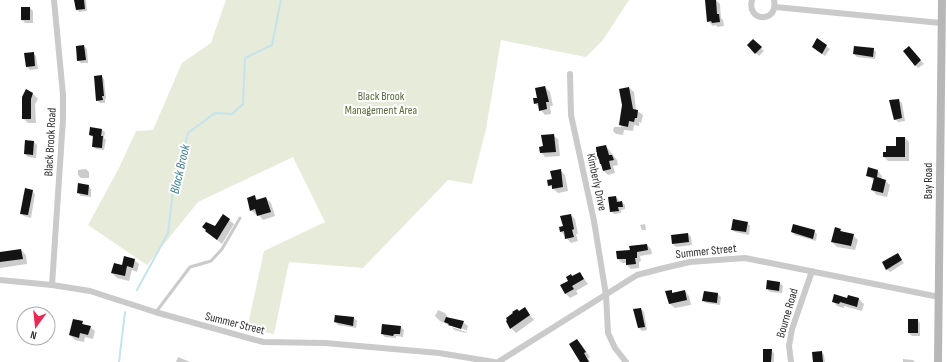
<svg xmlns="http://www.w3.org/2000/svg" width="947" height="362" viewBox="0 0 947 362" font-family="'Sofia Sans Condensed',sans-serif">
	<rect width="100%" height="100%" fill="#fff"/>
	<path fill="#e6ebda" d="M 226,0 L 629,0 L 603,40 L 586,57 L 501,40 L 486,129 L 472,184 L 448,180 L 363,268 L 289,262 L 274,334 L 247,329 L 264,251 L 325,222 L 293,157 L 198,202 L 147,265 L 88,225 L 119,168 L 136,131 L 153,130 L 182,63 L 211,43 Z"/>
	<g fill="#0003">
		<path d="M 75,0 L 86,0 L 87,11 L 79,12 L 76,9 Z"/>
		<path d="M 706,0 L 716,0 L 720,4 L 721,18 L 723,20 L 724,26 L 717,27 L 716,25 L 713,26 L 708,21 Z"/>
		<path d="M 30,8 L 33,11 L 33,23 L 25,23 L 22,20 Z"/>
		<path d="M 753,40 L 764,51 L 759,56 L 748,45 Z"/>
		<path d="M 818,40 L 830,49 L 825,56 L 816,50 Z"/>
		<path d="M 84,46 L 87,49 L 88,63 L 81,63 L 78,60 Z"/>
		<path d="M 873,49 L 876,52 L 875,59 L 857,57 L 854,54 Z"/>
		<path d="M 912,50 L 924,64 L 918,68 L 915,65 Z"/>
		<path d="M 33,53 L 36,56 L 38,69 L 30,70 L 27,67 L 25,54 Z"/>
		<path d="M 101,76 L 104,79 L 106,99 L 105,99 L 105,103 L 100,103 L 97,100 Z"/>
		<path d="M 545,87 L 550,92 L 553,106 L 550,106 L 551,114 L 545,115 L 535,103 Z"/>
		<path d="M 629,88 L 634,92 L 636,110 L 643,115 L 641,123 L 639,122 L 639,126 L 634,125 L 633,131 L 624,130 L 623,135 L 616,134 L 613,131 L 614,127 L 622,127 L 620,125 Z"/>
		<path d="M 26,91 L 33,94 L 38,99 L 35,104 L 36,123 L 28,123 L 23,118 Z"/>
		<path d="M 899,100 L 902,103 L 905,121 L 898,122 L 895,119 Z"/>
		<path d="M 102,130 L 105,132 L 104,138 L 106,140 L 104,150 L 96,149 L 93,146 L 94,138 L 90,135 Z"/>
		<path d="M 553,135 L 558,139 L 560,156 L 545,157 L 541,152 Z"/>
		<path d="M 905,138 L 909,142 L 909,161 L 888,161 L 884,157 L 897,147 Z"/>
		<path d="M 26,142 L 34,142 L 37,145 L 36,158 L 28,157 L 25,154 Z"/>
		<path d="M 606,146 L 617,160 L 618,165 L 613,166 L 615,173 L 608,175 L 603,170 L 598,159 Z"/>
		<path d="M 86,169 L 89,172 L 89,178 L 81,178 L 78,175 L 78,170 Z"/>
		<path d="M 560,170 L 565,175 L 568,191 L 558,193 L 549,185 Z"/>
		<path d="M 878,171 L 882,176 L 881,180 L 885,181 L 890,185 L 887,197 L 877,195 L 872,190 L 874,181 L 868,175 Z"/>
		<path d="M 88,186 L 91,189 L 91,197 L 81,196 L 78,193 Z"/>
		<path d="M 32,191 L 35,194 L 31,218 L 24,216 L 21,213 Z"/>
		<path d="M 254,196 L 258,200 L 266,198 L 271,203 L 275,216 L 263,220 L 258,214 L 256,215 L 251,210 Z"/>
		<path d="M 616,197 L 619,200 L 619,203 L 622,202 L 625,205 L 625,209 L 621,210 L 621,213 L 614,214 L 611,211 Z"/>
		<path d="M 571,215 L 575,219 L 578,234 L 576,234 L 578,241 L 571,243 L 561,232 Z"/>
		<path d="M 229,220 L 234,224 L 222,244 L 206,231 Z"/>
		<path d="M 747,223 L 750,226 L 749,235 L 735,232 L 732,229 Z"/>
		<path d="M 645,224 L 646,230 L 642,230 L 640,225 Z"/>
		<path d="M 840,229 L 844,233 L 853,235 L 858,240 L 855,250 L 837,247 L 832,242 Z"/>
		<path d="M 814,231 L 817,234 L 816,241 L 795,235 L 792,232 Z"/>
		<path d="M 688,234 L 691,237 L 692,245 L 676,247 L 673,244 Z"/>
		<path d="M 647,245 L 651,249 L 652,254 L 640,256 L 641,261 L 639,262 L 639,268 L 631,269 L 627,265 L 627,263 L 622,263 L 618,259 L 631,251 Z"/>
		<path d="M 21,250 L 26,255 L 27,264 L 0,268 L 0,253 Z"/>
		<path d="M 897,254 L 904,263 L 890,272 L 887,269 Z"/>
		<path d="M 134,260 L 139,264 L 137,272 L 132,270 L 129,281 L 117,278 L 112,273 Z"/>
		<path d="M 580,273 L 588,284 L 576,291 L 578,294 L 570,298 L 566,294 L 569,281 Z"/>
		<path d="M 780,283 L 783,286 L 782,293 L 770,292 L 767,289 Z"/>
		<path d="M 671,291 L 673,293 L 685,291 L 689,296 L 691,305 L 675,308 L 670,304 Z"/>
		<path d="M 705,292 L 718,294 L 721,297 L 720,305 L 706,303 L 703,300 Z"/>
		<path d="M 848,296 L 859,299 L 864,304 L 862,311 L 844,306 L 844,308 L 837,306 L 833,301 L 848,299 Z"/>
		<path d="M 525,309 L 534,320 L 516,333 L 511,328 L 519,312 Z"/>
		<path d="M 641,309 L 644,312 L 647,330 L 642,331 L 639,328 L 634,310 Z"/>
		<path d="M 438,310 L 445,313 L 449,319 L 463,322 L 468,326 L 466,333 L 454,330 L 452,327 L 466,332 L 466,330 L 448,324 L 450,327 L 447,324 L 440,321 L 435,316 Z"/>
		<path d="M 354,318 L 357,321 L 356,328 L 338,325 L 335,322 Z"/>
		<path d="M 917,320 L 920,323 L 920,336 L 912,336 L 909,333 Z"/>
		<path d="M 82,322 L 85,326 L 90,327 L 95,331 L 93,339 L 85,337 L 84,342 L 75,340 L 70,335 Z"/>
		<path d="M 401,327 L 404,330 L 403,337 L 396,336 L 396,338 L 385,337 L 382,334 Z"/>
		<path d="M 577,340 L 582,345 L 590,357 L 588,358 L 590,362 L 582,362 Z"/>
		<path d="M 771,350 L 774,353 L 774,362 L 764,362 Z"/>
		<path d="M 821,352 L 824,355 L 825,362 L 814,362 Z"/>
		<path d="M 178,357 L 190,362 L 176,362 Z"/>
		<path d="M 903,359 L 913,360 L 915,362 L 903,362 Z"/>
	</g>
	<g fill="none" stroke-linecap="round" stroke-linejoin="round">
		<g stroke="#c5e3ec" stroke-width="2">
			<path d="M 137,290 L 168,233 L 174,182 L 188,133 L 215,113 L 232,114 L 243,104 L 245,58 L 272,45 L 281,0"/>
			<path d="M 119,362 L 125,312"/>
		</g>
	</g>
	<g fill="#141414">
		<path d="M 74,0 L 84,0 L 85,9 L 76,10 Z"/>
		<path d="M 705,0 L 716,0 L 717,14 L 719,14 L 720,22 L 712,23 L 711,21 L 707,22 Z"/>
		<rect x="21" y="7" width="9" height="13"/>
		<path d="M 817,38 L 827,45 L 822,54 L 812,47 Z"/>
		<path d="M 753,39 L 762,47 L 755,54 L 747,45 Z"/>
		<path d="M 84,45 L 86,60 L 77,61 L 76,46 Z"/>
		<path d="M 854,46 L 874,48 L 873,57 L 853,54 Z"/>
		<path d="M 909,46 L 921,60 L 915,66 L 903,51 Z"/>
		<path d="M 34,52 L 35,66 L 26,67 L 24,53 Z"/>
		<path d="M 102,75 L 104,96 L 102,96 L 103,100 L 96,101 L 94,76 Z"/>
		<path d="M 545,86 L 549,102 L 546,102 L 547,109 L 539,111 L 538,103 L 534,104 L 533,98 L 537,98 L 535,88 Z"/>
		<path d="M 629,87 L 633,109 L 638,110 L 637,118 L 635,118 L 634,122 L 629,121 L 628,127 L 619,125 L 622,105 L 619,89 Z"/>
		<path d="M 26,89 L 33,93 L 31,99 L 31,119 L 22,119 L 22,97 Z"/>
		<path d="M 899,99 L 902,118 L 894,120 L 889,100 Z"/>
		<path d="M 90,127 L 102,129 L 101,136 L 103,136 L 102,148 L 92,147 L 93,136 L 89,135 Z"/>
		<path d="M 554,134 L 556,152 L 540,153 L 539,147 L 543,146 L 541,135 Z"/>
		<path d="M 896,137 L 905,137 L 905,157 L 883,157 L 883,152 L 886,152 L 886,146 L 896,146 Z"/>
		<path d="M 25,140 L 34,141 L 33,155 L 24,154 Z"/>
		<path d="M 606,145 L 609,155 L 612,155 L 614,160 L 609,161 L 611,169 L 603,171 L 601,164 L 600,164 L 599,159 L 597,160 L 596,147 Z"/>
		<path d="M 868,167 L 878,170 L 877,177 L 886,180 L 883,193 L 871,190 L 874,178 L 866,176 Z"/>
		<path d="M 561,169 L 563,187 L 552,189 L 552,185 L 548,186 L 547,180 L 552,179 L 550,171 Z"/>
		<path d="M 78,183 L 89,185 L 88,195 L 77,193 Z"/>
		<path d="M 25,188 L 33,190 L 28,215 L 20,214 Z"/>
		<path d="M 255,195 L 256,200 L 266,197 L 271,212 L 257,216 L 255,209 L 250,211 L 247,198 Z"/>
		<path d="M 616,196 L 617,202 L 622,201 L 623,207 L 618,207 L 619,211 L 610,212 L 608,197 Z"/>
		<path d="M 223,214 L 230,219 L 217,240 L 205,231 L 206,230 L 202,227 L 206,222 L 215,226 Z"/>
		<path d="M 571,214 L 574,229 L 572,230 L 574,237 L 565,239 L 564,231 L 560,232 L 559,227 L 563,226 L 560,216 Z"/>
		<path d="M 733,219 L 748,222 L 746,232 L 731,230 Z"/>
		<path d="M 793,224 L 815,230 L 813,239 L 791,232 Z"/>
		<path d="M 835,227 L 841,229 L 840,231 L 854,234 L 851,246 L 831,242 Z"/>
		<path d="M 688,233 L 689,242 L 672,244 L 671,235 Z"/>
		<path d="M 647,244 L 648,250 L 637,252 L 637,258 L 635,258 L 636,264 L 626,265 L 626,259 L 617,259 L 616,251 L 630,250 L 629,246 Z"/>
		<path d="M 21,249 L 23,259 L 0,262 L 0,252 Z"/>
		<path d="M 898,253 L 902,260 L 886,270 L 882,262 Z"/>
		<path d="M 124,256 L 135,259 L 133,268 L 127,266 L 125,276 L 111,273 L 114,263 L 122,265 Z"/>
		<path d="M 580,272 L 584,279 L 572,286 L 574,289 L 565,294 L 560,285 L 568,281 L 566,277 L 571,274 L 572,276 Z"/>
		<path d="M 767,280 L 780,282 L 779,291 L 766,289 Z"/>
		<path d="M 672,290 L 672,293 L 685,290 L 687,300 L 669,304 L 665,291 Z"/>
		<path d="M 704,291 L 718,293 L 717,303 L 702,301 Z"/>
		<path d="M 834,294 L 847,298 L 848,295 L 859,298 L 857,307 L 840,302 L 839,304 L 832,302 Z"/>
		<path d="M 525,307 L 530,315 L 510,329 L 506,321 L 507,320 L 506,318 L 513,313 L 512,312 L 517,309 L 519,311 Z"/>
		<path d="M 641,308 L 645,327 L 638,328 L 633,309 Z"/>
		<path d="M 335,315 L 354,317 L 353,326 L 334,322 Z"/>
		<path d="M 446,317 L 464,321 L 461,329 L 448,325 L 449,324 L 444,322 Z"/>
		<path d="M 73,319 L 83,321 L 82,324 L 91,326 L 88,335 L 80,333 L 79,338 L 69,335 Z"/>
		<rect x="908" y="319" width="10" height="14"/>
		<path d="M 382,324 L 401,326 L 400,334 L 394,334 L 393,336 L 381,334 Z"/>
		<path d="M 577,339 L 586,352 L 584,353 L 589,362 L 580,362 L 569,344 Z"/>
		<path d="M 763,349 L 772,349 L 771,362 L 763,362 Z"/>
		<path d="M 822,351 L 823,362 L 813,362 L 812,352 Z"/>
	</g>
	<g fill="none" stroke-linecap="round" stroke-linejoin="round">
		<path stroke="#cacaca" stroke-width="3" d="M 156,312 L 190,267 L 211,261 L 222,249 L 240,218"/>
		<g stroke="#cacaca" stroke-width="6">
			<path d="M 752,0 C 746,22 779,24 774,0"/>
			<path d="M 775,7 L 941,23"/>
			<path d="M 570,74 L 571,115 L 594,221 L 606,295 L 608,333 L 615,348 L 626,362"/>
			<path d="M 0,280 L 52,285 L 90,291 L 155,312 L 263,342 L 325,343 L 439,353 L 494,362"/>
			<path d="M 52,285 L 63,119 L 63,95 L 54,0"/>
			<path d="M 498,362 L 637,275 L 664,268 L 690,262 L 745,258 L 939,297"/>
			<path d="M 791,362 L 789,346 L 792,329 L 812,271"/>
		</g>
		<path stroke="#b7b7b7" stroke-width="8" d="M 938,362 L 942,0"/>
	</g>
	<g text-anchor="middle" stroke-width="4" stroke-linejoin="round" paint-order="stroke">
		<g font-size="12" fill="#576a39" stroke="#fff">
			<text x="381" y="100">Black Brook<tspan x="381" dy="14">Management Area</tspan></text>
		</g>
		<g font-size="12" fill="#2d2d2d" stroke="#fff">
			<text transform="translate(50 142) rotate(-87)" y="4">Black Brook Road</text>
			<text transform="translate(928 181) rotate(-90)" y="4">Bay Road</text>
			<text transform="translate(597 182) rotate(78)" y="4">Kimberly Drive</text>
			<text transform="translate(706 251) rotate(-6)" y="4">Summer Street</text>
			<text transform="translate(787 313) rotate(-74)" y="4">Bourne Road</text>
			<text transform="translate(235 323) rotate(14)" y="4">Summer Street</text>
		</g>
		<g font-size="13" font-style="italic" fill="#397c91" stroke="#fff">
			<text transform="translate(179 169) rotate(-77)" y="5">Black Brook</text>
		</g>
	</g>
	<g transform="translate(36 326) rotate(195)"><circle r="19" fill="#ffffff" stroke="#ababab"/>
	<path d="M0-3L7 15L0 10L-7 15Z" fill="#eb2854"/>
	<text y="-6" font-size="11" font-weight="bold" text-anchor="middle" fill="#2d2d2d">N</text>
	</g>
</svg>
